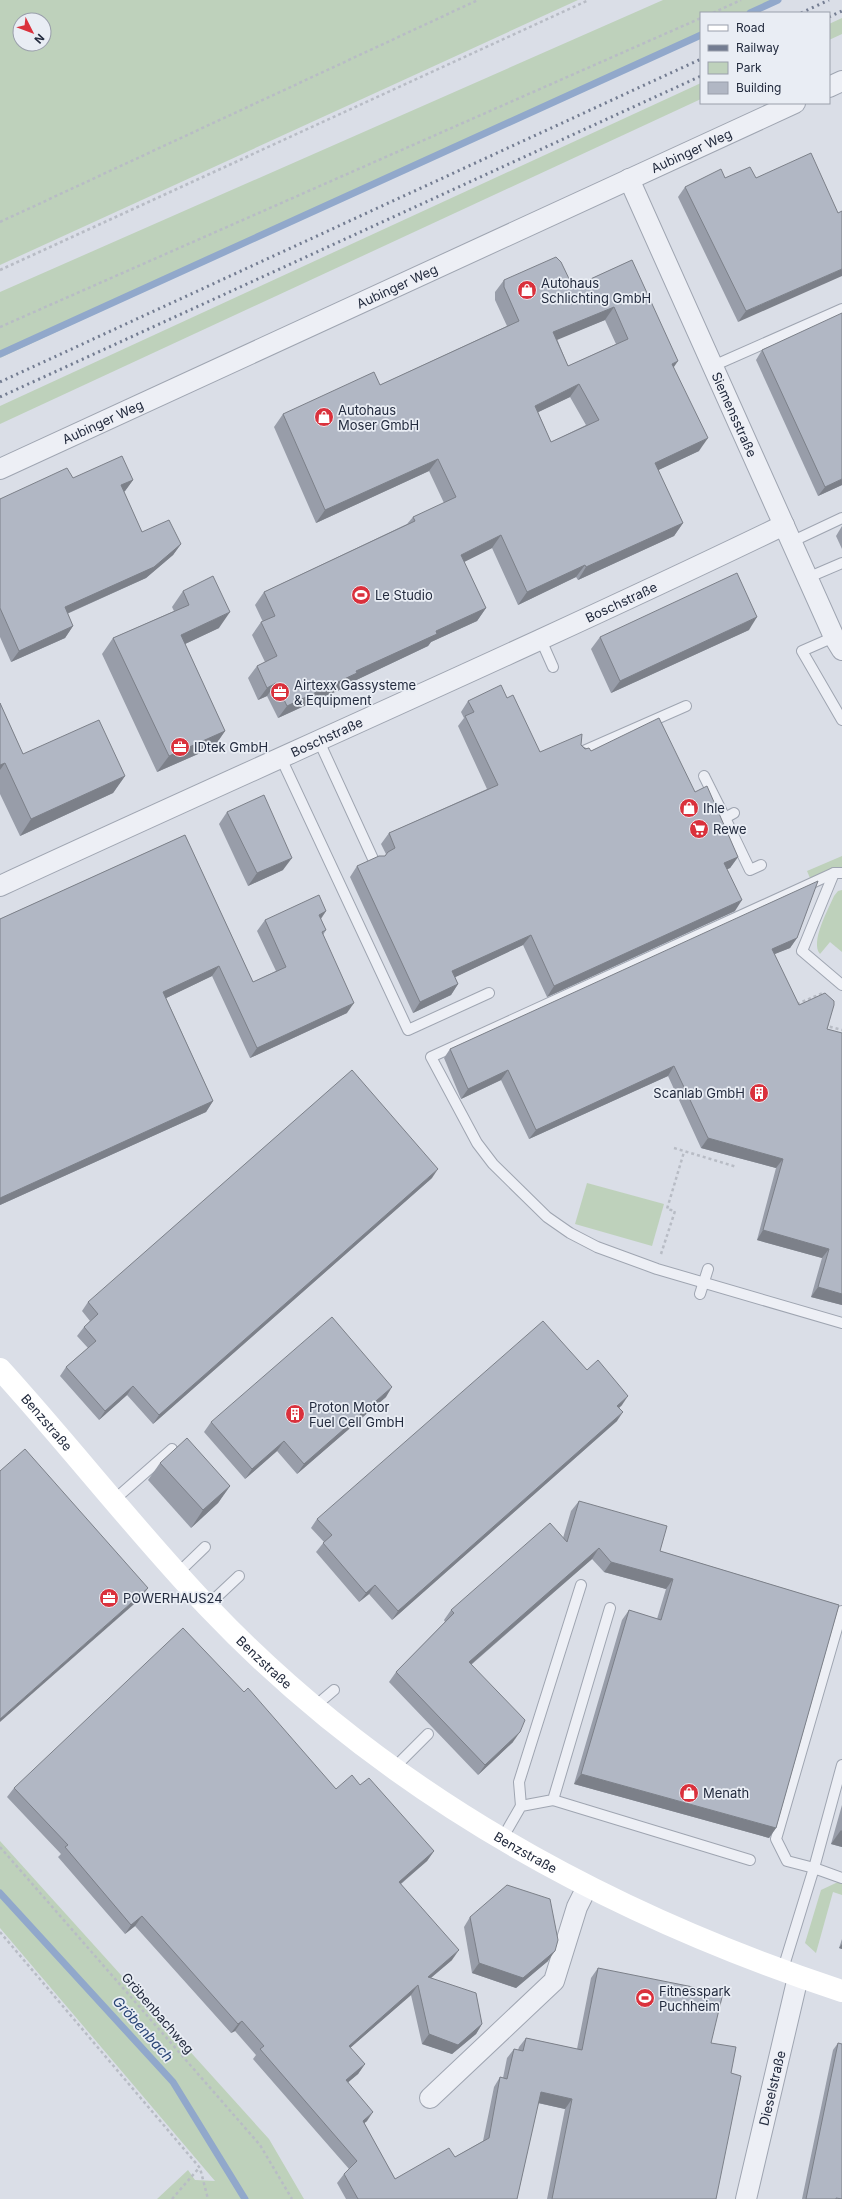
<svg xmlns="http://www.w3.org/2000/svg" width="842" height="2199" viewBox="0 0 842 2199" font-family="Inter,sans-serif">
	<rect width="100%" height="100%" fill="#dadee7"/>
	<g fill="#bed1bb" fill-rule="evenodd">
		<path d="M 0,0 L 578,0 L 0,265 ZM 20,20 L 44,20 L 44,44 L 20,44 Z"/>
		<path d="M 663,0 L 772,0 L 744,13 L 701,13 L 701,33 L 0,358 L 0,292 Z"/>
		<path d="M 842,18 L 842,34 L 829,40 L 829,24 Z"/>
		<path d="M 701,83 L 701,99 L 0,424 L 0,406 Z"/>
		<path d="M 842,856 L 842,867 L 810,878 L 807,871 Z"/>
		<path d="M 842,890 L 842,952 L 830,942 L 820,954 C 810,942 828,910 834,896 L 838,891 Z"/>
		<path d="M 587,1183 L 664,1204 L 652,1246 L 575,1224 Z"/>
		<path d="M 0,1841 L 269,2139 L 304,2199 L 157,2199 L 188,2170 L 195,2180 L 215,2181 L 0,1928 Z"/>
		<path d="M 838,1882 L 842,1883 L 842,1895 L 833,1892 L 816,1953 L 805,1943 L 821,1890 Z"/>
	</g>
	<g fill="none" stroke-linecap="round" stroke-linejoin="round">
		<g stroke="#91a8cb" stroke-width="7">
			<path d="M 750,13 L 778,0"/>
			<path d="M 0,354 L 701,35"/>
			<path d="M 0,1893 L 173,2082 L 245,2199"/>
		</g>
		<g stroke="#9fa5b1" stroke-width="12">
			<g id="lane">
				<path d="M 713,366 L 842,309"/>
				<path d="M 791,542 L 842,518"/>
				<path d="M 807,578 L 842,563"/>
				<path d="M 834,637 L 802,651 L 842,720"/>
				<path d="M 541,640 L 553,667"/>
				<path d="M 318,739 L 374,861"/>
				<path d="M 579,753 L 686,706"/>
				<path d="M 280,756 L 408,1030 L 489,993"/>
				<path d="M 704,776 L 725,818"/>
				<path d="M 734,813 L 725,818 L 750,870 L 761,865"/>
				<path d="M 834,873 L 802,951 L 842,985"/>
				<path d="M 842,873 L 834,873 L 431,1057 L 477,1143 L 493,1164 L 547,1217 L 570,1233 L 597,1247 L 657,1269 L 842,1323"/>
				<path d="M 700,1294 L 708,1269"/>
				<path d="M 114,1500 L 172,1449"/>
				<path d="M 178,1573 L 205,1547"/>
				<path d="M 207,1606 L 239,1576"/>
				<path d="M 842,1611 L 776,1839 L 787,1861 L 814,1868 L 842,1765"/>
				<path d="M 314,1707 L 334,1690"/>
				<path d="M 393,1769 L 428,1734"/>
				<path d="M 553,1800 L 750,1860"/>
				<path d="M 521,1806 L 519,1782 L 581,1585"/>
				<path d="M 502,1839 L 521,1806 L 553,1800 L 610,1608"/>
				<path d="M 782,1972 L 814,1868 L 842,1878"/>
			</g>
		</g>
		<g stroke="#9fa5b1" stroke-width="22">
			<g id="street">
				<path d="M 829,87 L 842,81"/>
				<path id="s1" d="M 629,179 L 834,637 L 842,650"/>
				<path id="s2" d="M 0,469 L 795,103"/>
				<path id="s3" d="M 0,886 C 261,765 525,650 784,525"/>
				<path d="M 430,2098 L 554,1981 L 577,1907 L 587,1887"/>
				<path id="s4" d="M 746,2199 L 798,1977"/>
			</g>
		</g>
		<g stroke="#b8bcc5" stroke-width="2.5" stroke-dasharray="3 3" stroke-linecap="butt">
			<path d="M 713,13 L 741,0"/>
			<path d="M 0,222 L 478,0"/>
			<path d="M 0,270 L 589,0"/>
			<path d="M 0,327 L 701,18"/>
			<path d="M 797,1004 L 823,993 L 825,995"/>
			<path d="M 828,1023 L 827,1026 L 842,1030"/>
			<path d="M 674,1148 L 737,1167"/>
			<path d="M 661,1254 L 675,1211 L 667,1209 L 684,1152"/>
			<path d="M 0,1847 L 260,2145 L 292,2199"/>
			<path d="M 0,1932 L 200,2168 L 208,2199"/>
			<path d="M 172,2199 L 199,2168"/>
		</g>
		<use href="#lane" stroke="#edeff5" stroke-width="10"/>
		<use href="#street" stroke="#edeff5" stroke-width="20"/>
		<path stroke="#fff" stroke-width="22" id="s5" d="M 0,1369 C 71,1447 135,1530 208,1607 C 383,1791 603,1912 842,1991"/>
		<g stroke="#737c91" stroke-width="3" stroke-dasharray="2 4" stroke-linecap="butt">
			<path d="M 801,13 L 829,0"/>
			<path d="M 829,17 L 842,11"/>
			<path d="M 0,382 L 701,59"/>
			<path d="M 0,397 L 701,76"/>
		</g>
	</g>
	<g fill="#989da9" fill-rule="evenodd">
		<path d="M 725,178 L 756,178 L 838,213 L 738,322 L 678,197 L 685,187 Z"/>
		<path d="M 632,260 L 674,368 L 699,451 L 658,470 L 683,523 L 674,536 L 578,580 L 576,577 L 518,605 L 492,548 L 464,562 L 486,608 L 477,621 L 431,642 L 428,646 L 350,683 L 348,686 L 278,718 L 267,696 L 258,700 L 248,678 L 257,666 L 265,662 L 252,635 L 261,622 L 263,622 L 255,605 L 264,592 L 407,524 L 413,517 L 444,503 L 429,471 L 316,523 L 274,427 L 283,414 L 380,385 L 507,326 L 495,300 L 495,292 L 504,280 L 573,287 ZM 605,320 L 616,344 L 568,366 L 557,339 ZM 570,397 L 586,425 L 551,442 L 538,412 Z"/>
		<path d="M 762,350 L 842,485 L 818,496 L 756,360 Z"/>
		<path d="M 73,478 L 133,480 L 125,491 L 124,492 L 142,532 L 181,544 L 173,555 L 146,578 L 67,614 L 73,626 L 65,638 L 11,662 L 0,637 L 0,499 Z"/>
		<path d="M 842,526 L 842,549 L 836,536 Z"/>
		<path d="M 183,591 L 219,628 L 185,644 L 225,731 L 214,747 L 157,772 L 102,654 L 113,638 L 174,611 L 172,607 Z"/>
		<path d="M 749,630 L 611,693 L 591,649 L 600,637 Z"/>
		<path d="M 507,698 L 540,752 L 581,745 L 591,751 L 695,792 L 738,857 L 730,868 L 727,869 L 735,911 L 547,997 L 523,945 L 455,977 L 458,984 L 451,995 L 413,1013 L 350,877 L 357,866 L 385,856 L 386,854 L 381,844 L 389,833 L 487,789 L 458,726 L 464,718 L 461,712 L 468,701 Z"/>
		<path d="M 0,703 L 23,754 L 125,776 L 113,793 L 20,836 L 0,794 Z"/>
		<path d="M 227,812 L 283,870 L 248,886 L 219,824 Z"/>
		<path d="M 185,835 L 253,982 L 276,971 L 257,931 L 265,920 L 326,911 L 321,919 L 326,930 L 323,935 L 347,1013 L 250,1058 L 212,976 L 166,998 L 213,1101 L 206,1112 L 0,1205 L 0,919 Z"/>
		<path d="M 797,938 L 790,948 L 774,954 L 799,1005 L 827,1029 L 842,1033 L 842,1305 L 811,1297 L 822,1258 L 757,1240 L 776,1168 L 701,1148 L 668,1076 L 529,1139 L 501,1080 L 461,1099 L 444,1058 L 450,1049 Z"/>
		<path d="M 432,1178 L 153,1424 L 127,1395 L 99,1420 L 60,1376 L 66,1367 L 88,1348 L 77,1336 L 84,1327 L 90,1321 L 82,1311 L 88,1302 Z"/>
		<path d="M 587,1370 L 622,1405 L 619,1408 L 617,1421 L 392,1620 L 369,1594 L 359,1602 L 316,1552 L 324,1542 L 311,1528 L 317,1519 Z"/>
		<path d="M 386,1397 L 297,1474 L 277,1451 L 245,1479 L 204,1432 L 211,1422 Z"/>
		<path d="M 160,1463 L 230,1486 L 218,1503 L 191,1528 L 148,1480 Z"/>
		<path d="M 579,1501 L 660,1551 L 839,1605 L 776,1828 L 769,1838 L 574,1784 L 622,1620 L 629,1610 L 657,1619 L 666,1589 L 604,1572 L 592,1559 L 471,1665 L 513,1742 L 478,1775 L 389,1682 L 396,1672 L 445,1622 L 444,1620 L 451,1610 L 563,1538 L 571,1511 Z"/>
		<path d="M 244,1692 L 336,1789 L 360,1785 L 434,1851 L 427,1861 L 401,1884 L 452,1960 L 431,1978 L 482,2024 L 476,2034 L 452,2054 L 422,2044 L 411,1995 L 350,2048 L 365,2064 L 358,2074 L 348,2082 L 367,2121 L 364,2123 L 395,2179 L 455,2157 L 483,2141 L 494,2087 L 500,2077 L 503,2078 L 507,2058 L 514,2049 L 518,2050 L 519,2047 L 526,2038 L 577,2049 L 591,1978 L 598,1968 L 711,2043 L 731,2073 L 716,2199 L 547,2199 L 565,2109 L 538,2103 L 517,2199 L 346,2199 L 337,2183 L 344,2174 L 349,2169 L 253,2059 L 256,2055 L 235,2031 L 231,2033 L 135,1926 L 125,1934 L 58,1857 L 61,1854 L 7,1797 L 14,1788 Z"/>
		<path d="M 842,1805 L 842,1847 L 831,1844 Z"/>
		<path d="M 470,1917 L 548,1961 L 516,1988 L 472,1973 L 464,1927 Z"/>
		<path d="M 842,1939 L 842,1949 L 839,1948 Z"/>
		<path d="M 838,2043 L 842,2199 L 802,2199 L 833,2050 Z"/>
	</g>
	<g fill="#7c8089">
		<path d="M 842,269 L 842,276 L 738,322 L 746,311 Z"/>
		<path d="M 614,307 L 605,320 L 545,345 L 553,332 Z"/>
		<path d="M 678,361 L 669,374 L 672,364 Z"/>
		<path d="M 579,384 L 570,397 L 526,418 L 535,406 Z"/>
		<path d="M 708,438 L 699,451 L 646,476 L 655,463 Z"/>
		<path d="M 438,459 L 429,471 L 316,523 L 325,510 Z"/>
		<path d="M 842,479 L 842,485 L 818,496 L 825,487 Z"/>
		<path d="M 133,480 L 125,491 L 113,496 L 121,485 Z"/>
		<path d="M 683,523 L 674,536 L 578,580 L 586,567 Z"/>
		<path d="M 501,535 L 492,548 L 452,568 L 461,555 Z"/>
		<path d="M 181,544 L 173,555 L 146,578 L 57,618 L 65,607 Z"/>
		<path d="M 585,565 L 576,577 L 518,605 L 527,592 Z"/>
		<path d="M 486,608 L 477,621 L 431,642 L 428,646 L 350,683 L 348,686 L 278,718 L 287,706 L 436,631 Z"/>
		<path d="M 230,612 L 219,628 L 170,651 L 181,635 Z"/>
		<path d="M 757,617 L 749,630 L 611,693 L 620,681 Z"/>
		<path d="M 73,626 L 65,638 L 11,662 L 19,651 Z"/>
		<path d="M 276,683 L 267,696 L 258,700 L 267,688 Z"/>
		<path d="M 225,731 L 214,747 L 157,772 L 169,756 Z"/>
		<path d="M 5,763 L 0,770 L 0,765 Z"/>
		<path d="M 125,776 L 113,793 L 20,836 L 31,819 Z"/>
		<path d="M 738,857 L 730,868 L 717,874 L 724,863 Z"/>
		<path d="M 292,858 L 283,870 L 248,886 L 257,873 Z"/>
		<path d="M 742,900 L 735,911 L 547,997 L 554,986 Z"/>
		<path d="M 326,911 L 319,921 L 319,915 Z"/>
		<path d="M 531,935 L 523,945 L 445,982 L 452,971 Z"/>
		<path d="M 797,938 L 790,948 L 765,958 L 772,949 Z"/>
		<path d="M 219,966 L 212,976 L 156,1003 L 163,992 Z"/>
		<path d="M 458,984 L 451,995 L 413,1013 L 420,1002 Z"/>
		<path d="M 354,1003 L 347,1013 L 250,1058 L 257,1048 Z"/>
		<path d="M 674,1066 L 668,1076 L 529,1139 L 536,1130 Z"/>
		<path d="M 508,1070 L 501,1080 L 461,1099 L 468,1089 Z"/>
		<path d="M 213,1101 L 206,1112 L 0,1205 L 0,1198 Z"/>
		<path d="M 708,1138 L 783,1159 L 776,1168 L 701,1148 Z"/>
		<path d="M 438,1169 L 432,1178 L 153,1424 L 159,1415 Z"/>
		<path d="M 763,1230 L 829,1249 L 822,1258 L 757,1240 Z"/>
		<path d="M 818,1287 L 842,1294 L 842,1305 L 811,1297 Z"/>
		<path d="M 133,1386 L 127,1395 L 99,1420 L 105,1411 Z"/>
		<path d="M 392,1387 L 386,1397 L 297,1474 L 304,1464 Z"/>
		<path d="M 628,1396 L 622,1405 L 611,1415 L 617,1406 Z"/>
		<path d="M 623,1412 L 617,1421 L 392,1620 L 398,1611 Z"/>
		<path d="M 284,1441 L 277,1451 L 245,1479 L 252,1469 Z"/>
		<path d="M 230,1486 L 218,1503 L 191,1528 L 203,1510 Z"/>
		<path d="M 599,1548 L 592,1559 L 461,1673 L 469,1662 Z"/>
		<path d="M 611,1562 L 673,1579 L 666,1589 L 604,1572 Z"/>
		<path d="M 375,1585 L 369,1594 L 359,1602 L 366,1593 Z"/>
		<path d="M 148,1588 L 141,1598 L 0,1722 L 0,1719 Z"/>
		<path d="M 520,1732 L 513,1742 L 478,1775 L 485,1765 Z"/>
		<path d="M 581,1774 L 776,1828 L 769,1838 L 574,1784 Z"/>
		<path d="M 841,1830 L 842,1831 L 842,1847 L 831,1844 Z"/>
		<path d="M 434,1851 L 427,1861 L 392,1891 L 399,1882 Z"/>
		<path d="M 142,1916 L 135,1926 L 125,1934 L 131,1925 Z"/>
		<path d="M 842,1944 L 842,1949 L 839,1948 Z"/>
		<path d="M 459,1950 L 452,1960 L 421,1986 L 428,1977 Z"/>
		<path d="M 555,1951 L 548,1961 L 516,1988 L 472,1973 L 479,1963 Z"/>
		<path d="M 418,1985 L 411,1995 L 342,2055 L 349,2046 Z"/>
		<path d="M 242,2021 L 235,2031 L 231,2033 L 238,2024 Z"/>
		<path d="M 482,2024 L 476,2034 L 452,2054 L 422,2044 L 429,2034 Z"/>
		<path d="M 365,2064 L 358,2074 L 339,2090 L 346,2080 Z"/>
		<path d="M 541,2092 L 572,2099 L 565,2109 L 534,2102 Z"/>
		<path d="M 373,2112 L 367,2121 L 356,2130 L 363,2121 Z"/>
	</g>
	<g fill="#b1b7c4" stroke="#7c8089" fill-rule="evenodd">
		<path d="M 811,153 L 838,213 L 842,211 L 842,269 L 746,311 L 685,187 L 721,169 L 725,178 L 750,167 L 756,178 Z"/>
		<path d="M 556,257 L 561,262 L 573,287 L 632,260 L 678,361 L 672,364 L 708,438 L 655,463 L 683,523 L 586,567 L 585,565 L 527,592 L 501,535 L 461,555 L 486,608 L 436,631 L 437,634 L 356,671 L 357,673 L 287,706 L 276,683 L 267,688 L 257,666 L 277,656 L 261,622 L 275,616 L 264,592 L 415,521 L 413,517 L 456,497 L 438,459 L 325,510 L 283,414 L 374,372 L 380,385 L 519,321 L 504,287 L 504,280 ZM 614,307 L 628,339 L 568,366 L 553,332 ZM 579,384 L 599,420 L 551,442 L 535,406 Z"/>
		<path d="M 842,313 L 842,479 L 825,487 L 762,350 Z"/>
		<path d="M 122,456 L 133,480 L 121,485 L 142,532 L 169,520 L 181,544 L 154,567 L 65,607 L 73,626 L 19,651 L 0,608 L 0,499 L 67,468 L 73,478 Z"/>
		<path d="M 737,573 L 757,617 L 620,681 L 600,637 Z"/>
		<path d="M 213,576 L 230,612 L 181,635 L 225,731 L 169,756 L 113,638 L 189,605 L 183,591 Z"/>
		<path d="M 501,685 L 507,698 L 513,695 L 540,752 L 582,734 L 581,745 L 585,749 L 589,748 L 591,751 L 659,718 L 695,792 L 707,786 L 738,857 L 724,863 L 742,900 L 554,986 L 531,935 L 452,971 L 458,984 L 420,1002 L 357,866 L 379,856 L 385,856 L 388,852 L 395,848 L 389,833 L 498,785 L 465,716 L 474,712 L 468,701 Z"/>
		<path d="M 0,703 L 23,754 L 99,720 L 125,776 L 31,819 L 5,763 L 0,765 Z"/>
		<path d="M 264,795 L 292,858 L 257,873 L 227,812 Z"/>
		<path d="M 185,835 L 253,982 L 286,967 L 265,920 L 319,895 L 326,911 L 319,915 L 326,930 L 322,932 L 354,1003 L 257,1048 L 219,966 L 163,992 L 213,1101 L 0,1198 L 0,919 Z"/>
		<path d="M 818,881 L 797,938 L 772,949 L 799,1005 L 825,993 L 834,1001 L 834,1005 L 827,1029 L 842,1033 L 842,1294 L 818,1287 L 829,1249 L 763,1230 L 783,1159 L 708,1138 L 674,1066 L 536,1130 L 508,1070 L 468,1089 L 450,1049 Z"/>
		<path d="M 352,1070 L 438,1169 L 159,1415 L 133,1386 L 105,1411 L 66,1367 L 96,1341 L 84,1327 L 98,1314 L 88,1302 Z"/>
		<path d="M 332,1317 L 392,1387 L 304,1464 L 284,1441 L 252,1469 L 211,1422 Z"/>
		<path d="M 543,1321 L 587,1370 L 598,1360 L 628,1396 L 617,1406 L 623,1412 L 398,1611 L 375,1585 L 366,1593 L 323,1543 L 332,1535 L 317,1519 Z"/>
		<path d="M 187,1438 L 230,1486 L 203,1510 L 160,1463 Z"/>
		<path d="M 25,1449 L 148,1588 L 0,1719 L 0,1471 Z"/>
		<path d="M 579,1501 L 667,1526 L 660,1551 L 839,1605 L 776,1828 L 581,1774 L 629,1610 L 661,1620 L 673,1579 L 611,1562 L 599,1548 L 469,1662 L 525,1720 L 520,1732 L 485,1765 L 396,1672 L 454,1613 L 451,1610 L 550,1523 L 567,1542 Z"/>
		<path d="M 183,1628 L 244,1692 L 248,1688 L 336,1789 L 352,1775 L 360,1785 L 369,1778 L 434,1851 L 399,1882 L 459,1950 L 428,1977 L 476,1993 L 482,2024 L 458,2045 L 429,2034 L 418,1985 L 349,2046 L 365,2064 L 346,2080 L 373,2112 L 363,2121 L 395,2179 L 449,2148 L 455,2157 L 489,2138 L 500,2077 L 507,2079 L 514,2049 L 523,2051 L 526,2038 L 582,2050 L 598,1968 L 723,1993 L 711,2043 L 736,2047 L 731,2073 L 741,2076 L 716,2199 L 552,2199 L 572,2099 L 541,2092 L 517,2199 L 358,2199 L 344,2174 L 357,2161 L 260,2049 L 264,2046 L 242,2021 L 238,2024 L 142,1916 L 131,1925 L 65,1847 L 68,1845 L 14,1788 Z"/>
		<path d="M 507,1885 L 550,1899 L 558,1940 L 555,1951 L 523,1978 L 479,1963 L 470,1917 Z"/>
		<path d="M 838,2043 L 842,2044 L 842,2199 L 836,2198 L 836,2199 L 806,2199 Z"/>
	</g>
	<defs>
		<g id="shop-disc" transform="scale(1)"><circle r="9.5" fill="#da313c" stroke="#e9edf4"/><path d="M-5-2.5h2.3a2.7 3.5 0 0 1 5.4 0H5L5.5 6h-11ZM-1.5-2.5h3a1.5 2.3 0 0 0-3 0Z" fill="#fff"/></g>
		<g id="stadium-disc" transform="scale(1)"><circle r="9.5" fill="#da313c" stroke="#e9edf4"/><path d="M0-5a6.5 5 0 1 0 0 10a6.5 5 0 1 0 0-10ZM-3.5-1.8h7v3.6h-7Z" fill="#fff"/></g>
		<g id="office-disc" transform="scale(1)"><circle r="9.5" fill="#da313c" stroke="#e9edf4"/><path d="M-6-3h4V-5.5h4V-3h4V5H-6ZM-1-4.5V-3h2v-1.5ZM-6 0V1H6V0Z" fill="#fff"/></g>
		<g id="supermarket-disc" transform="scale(1)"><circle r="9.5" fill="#da313c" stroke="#e9edf4"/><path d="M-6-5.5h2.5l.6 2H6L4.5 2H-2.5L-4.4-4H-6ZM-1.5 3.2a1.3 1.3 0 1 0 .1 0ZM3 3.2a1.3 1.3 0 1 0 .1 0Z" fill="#fff"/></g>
		<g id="building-disc" transform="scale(1)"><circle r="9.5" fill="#da313c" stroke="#e9edf4"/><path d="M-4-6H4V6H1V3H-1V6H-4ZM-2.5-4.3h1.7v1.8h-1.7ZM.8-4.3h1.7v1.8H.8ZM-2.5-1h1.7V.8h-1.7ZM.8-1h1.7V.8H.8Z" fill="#fff"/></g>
	</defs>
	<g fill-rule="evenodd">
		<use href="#shop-disc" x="527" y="290"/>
		<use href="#shop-disc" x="324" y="417"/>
		<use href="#stadium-disc" x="361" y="595"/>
		<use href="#office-disc" x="280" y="692"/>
		<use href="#office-disc" x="180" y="747"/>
		<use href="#shop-disc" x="689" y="808"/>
		<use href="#supermarket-disc" x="699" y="829"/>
		<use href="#building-disc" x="759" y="1093"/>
		<use href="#building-disc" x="295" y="1414"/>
		<use href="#office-disc" x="109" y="1598"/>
		<use href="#shop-disc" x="689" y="1793"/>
		<use href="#stadium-disc" x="645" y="1998"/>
	</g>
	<g text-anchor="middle" stroke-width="3.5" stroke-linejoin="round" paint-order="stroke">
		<g font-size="13" fill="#232b3e" stroke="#e9edf4">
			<text dy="5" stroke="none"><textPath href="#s2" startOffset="761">Aubinger Weg</textPath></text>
			<text dy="5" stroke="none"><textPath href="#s2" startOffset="437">Aubinger Weg</textPath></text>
			<text dy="5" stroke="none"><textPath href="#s1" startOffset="258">Siemensstraße</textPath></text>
			<text dy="5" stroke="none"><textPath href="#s2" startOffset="113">Aubinger Weg</textPath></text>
			<text dy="5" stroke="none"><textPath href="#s3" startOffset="683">Boschstraße</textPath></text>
			<text dy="5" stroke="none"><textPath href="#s3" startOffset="359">Boschstraße</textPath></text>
			<text dy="5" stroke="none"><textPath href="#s5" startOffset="71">Benzstraße</textPath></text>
			<text dy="5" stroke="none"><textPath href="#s5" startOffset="395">Benzstraße</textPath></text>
			<text dy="5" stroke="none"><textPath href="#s5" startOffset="719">Benzstraße</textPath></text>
			<text transform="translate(158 2013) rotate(49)" y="5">Gröbenbachweg</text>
			<text dy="5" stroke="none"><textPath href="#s4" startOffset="114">Dieselstraße</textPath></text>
		</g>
		<g font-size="13" fill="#232b3e" stroke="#e9edf4" text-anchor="start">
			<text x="541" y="288">Autohaus<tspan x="541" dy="15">Schlichting GmbH</tspan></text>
			<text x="338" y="415">Autohaus<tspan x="338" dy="15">Moser GmbH</tspan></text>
			<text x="375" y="600">Le Studio</text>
			<text x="294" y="690">Airtexx Gassysteme<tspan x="294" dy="15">&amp; Equipment</tspan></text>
			<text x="194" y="752">IDtek GmbH</text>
			<text x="703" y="813">Ihle</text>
			<text x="713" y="834">Rewe</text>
			<text x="745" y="1098" text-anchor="end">Scanlab GmbH</text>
			<text x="309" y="1412">Proton Motor<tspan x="309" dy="15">Fuel Cell GmbH</tspan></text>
			<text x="123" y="1603">POWERHAUS24</text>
			<text x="703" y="1798">Menath</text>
			<text x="659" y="1996">Fitnesspark<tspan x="659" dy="15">Puchheim</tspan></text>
		</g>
		<g font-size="14" font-style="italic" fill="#2a4575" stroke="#e9edf4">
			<text transform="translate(143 2029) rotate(48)" y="5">Gröbenbach</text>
		</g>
	</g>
	<rect x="700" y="12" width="130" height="92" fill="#e9edf4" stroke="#9a9fab"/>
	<rect x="708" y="25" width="20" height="6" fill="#ffffff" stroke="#9a9fab"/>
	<text x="736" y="32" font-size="12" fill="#232b3e">Road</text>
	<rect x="708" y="45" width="20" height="6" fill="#737c91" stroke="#9a9fab"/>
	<text x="736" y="52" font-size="12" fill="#232b3e">Railway</text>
	<rect x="708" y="62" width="20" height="12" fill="#bed1bb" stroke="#9a9fab"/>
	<text x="736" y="72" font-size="12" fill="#232b3e">Park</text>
	<rect x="708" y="82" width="20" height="12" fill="#b1b7c4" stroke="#9a9fab"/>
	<text x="736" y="92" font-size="12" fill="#232b3e">Building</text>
	<g transform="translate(32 32) rotate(132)"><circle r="19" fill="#e9edf4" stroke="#9a9fab"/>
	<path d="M0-3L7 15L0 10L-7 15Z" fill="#da313c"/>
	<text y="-6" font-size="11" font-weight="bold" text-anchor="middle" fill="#232b3e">N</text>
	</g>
</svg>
